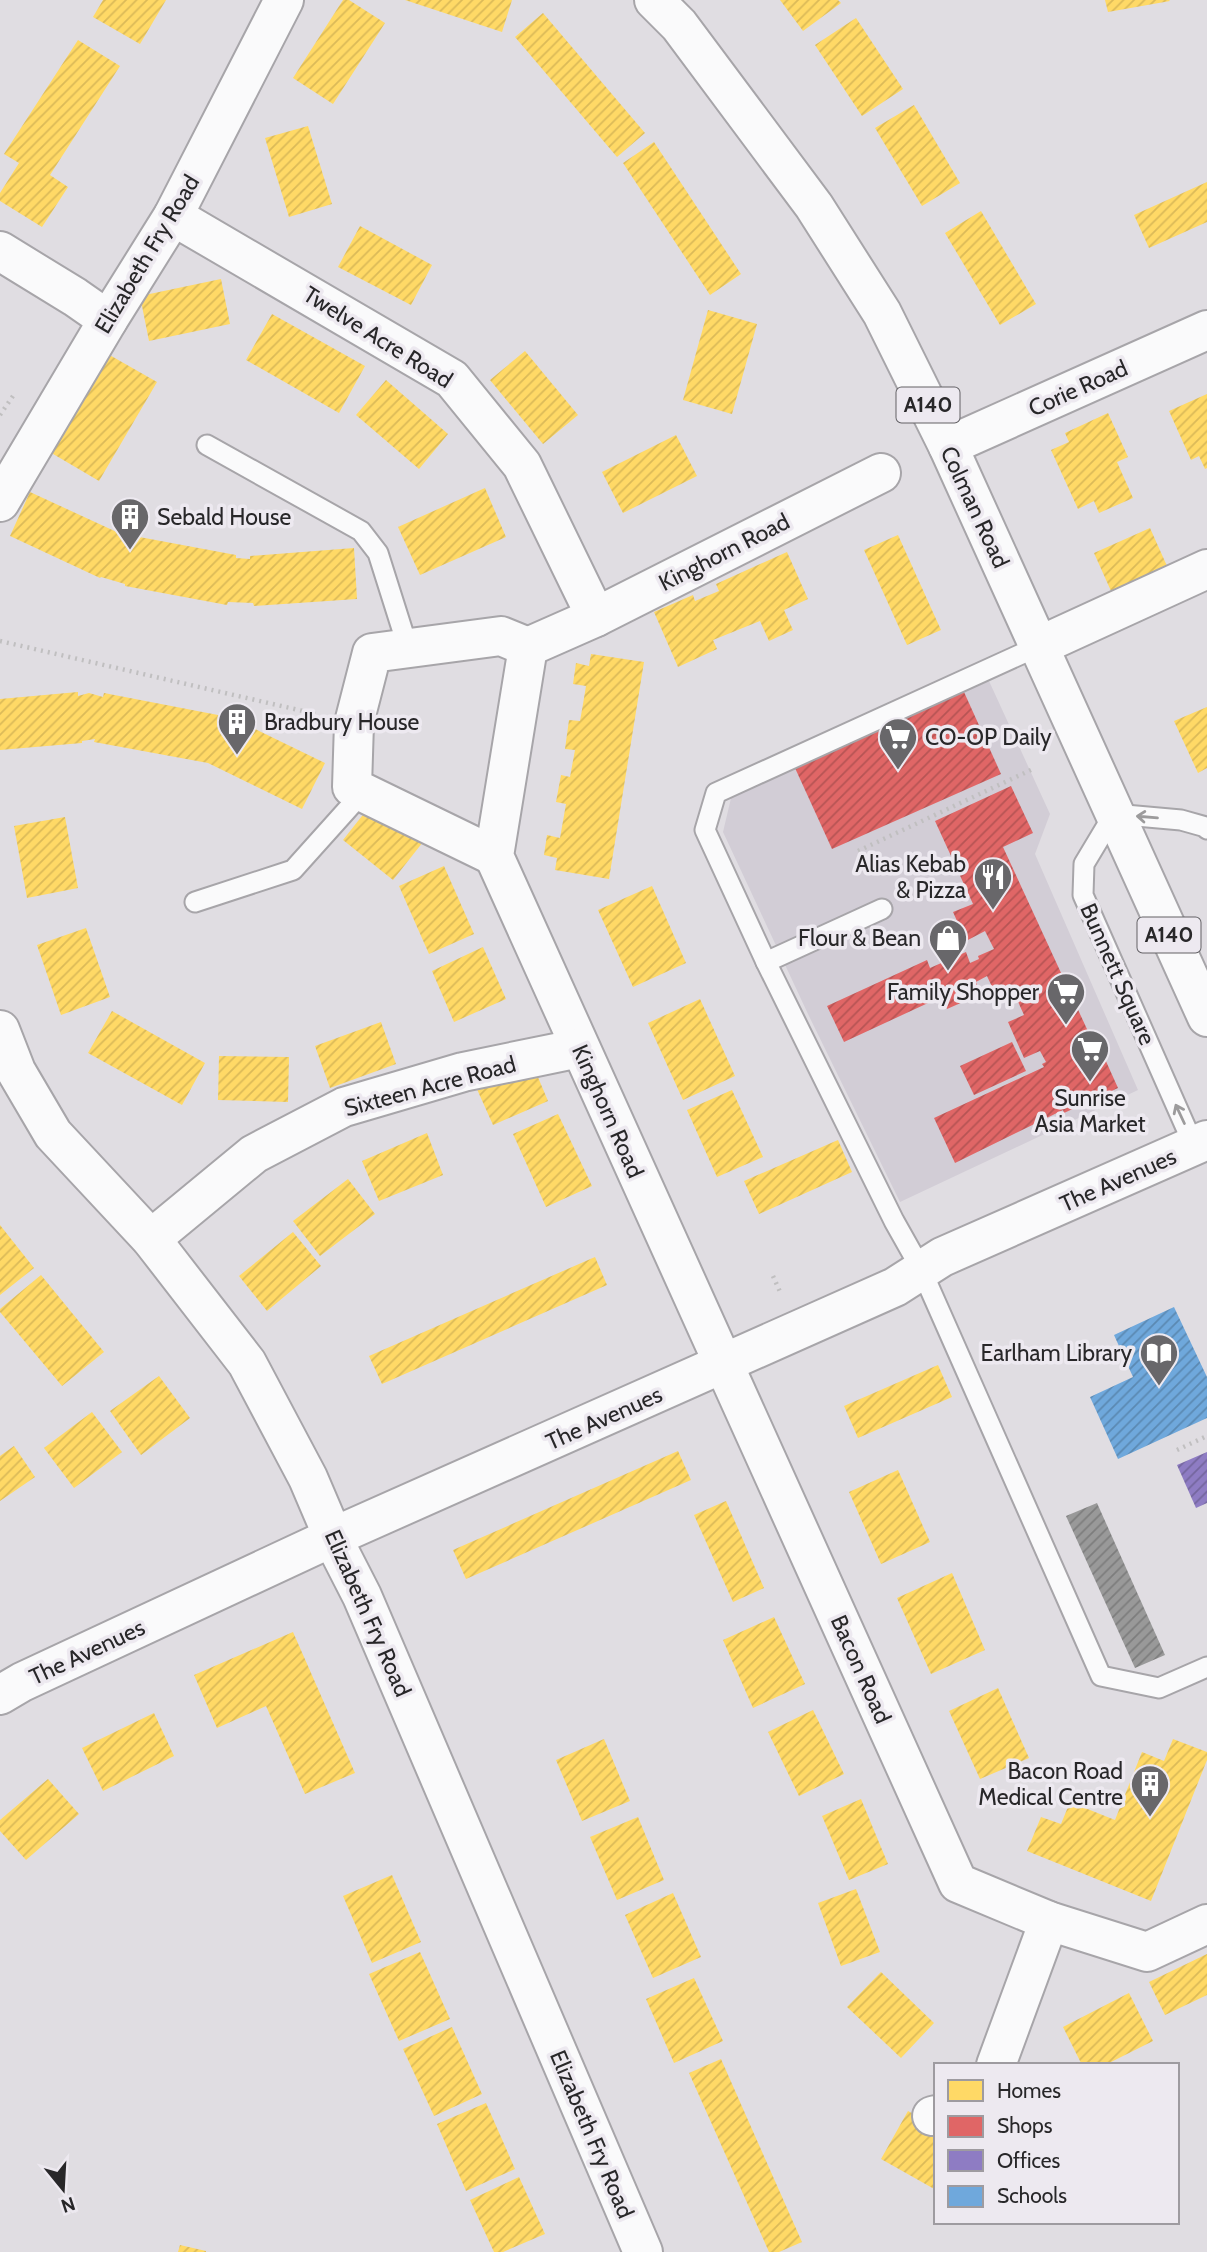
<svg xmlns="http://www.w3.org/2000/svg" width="1207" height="2252" viewBox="0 0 1207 2252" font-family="Cabin,sans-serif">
	<defs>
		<pattern id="homes-hatch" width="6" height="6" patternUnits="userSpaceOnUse" patternTransform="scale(1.75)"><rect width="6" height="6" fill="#ffd966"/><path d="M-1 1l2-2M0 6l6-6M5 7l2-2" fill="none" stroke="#dbba58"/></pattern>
		<pattern id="shops-hatch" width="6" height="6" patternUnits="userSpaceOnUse" patternTransform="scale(1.75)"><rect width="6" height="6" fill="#e06666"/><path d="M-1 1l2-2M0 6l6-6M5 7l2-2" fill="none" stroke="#b65454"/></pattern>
		<pattern id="offices-hatch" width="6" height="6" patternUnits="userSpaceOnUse" patternTransform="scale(1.75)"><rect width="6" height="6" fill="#8e7cc3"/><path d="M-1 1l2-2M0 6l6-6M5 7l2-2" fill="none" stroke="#74669e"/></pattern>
		<pattern id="schools-hatch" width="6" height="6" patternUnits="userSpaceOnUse" patternTransform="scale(1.75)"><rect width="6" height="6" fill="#6fa8dc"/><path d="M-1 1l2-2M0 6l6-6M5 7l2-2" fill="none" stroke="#5b89b2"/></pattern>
		<pattern id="industry-hatch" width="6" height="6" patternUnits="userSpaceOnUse" patternTransform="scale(1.75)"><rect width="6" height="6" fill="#999"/><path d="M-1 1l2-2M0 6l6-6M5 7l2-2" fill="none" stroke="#7d7d7d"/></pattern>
	</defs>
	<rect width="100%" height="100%" fill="#e0dde2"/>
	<path fill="#d2cdd6" d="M 989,681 L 1050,814 L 1035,854 L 1138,1090 L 900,1202 L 808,1014 L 723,832 L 732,794 Z"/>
	<g fill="url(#homes-hatch)">
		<path d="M 103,0 L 166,0 L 140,44 L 93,17 Z"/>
		<path d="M 343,0 L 349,0 L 385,23 L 333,104 L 293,78 Z"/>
		<path d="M 405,0 L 512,0 L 502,32 Z"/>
		<path d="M 780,0 L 838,0 L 841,3 L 803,31 Z"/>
		<path d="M 1105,0 L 1169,0 L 1170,1 L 1108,12 Z"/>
		<path d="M 543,13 L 645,133 L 617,157 L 515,37 Z"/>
		<path d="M 856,18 L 903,89 L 862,116 L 815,45 Z"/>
		<path d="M 78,40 L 120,66 L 50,175 L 68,187 L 42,227 L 0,201 L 0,193 L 19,163 L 4,154 Z"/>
		<path d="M 914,105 L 960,183 L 922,206 L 875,128 Z"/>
		<path d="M 308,126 L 332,204 L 289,217 L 265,138 Z"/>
		<path d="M 654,142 L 741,274 L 710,295 L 623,163 Z"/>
		<path d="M 1207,182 L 1207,222 L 1149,248 L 1134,215 Z"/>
		<path d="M 981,211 L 1036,304 L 1000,325 L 945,233 Z"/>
		<path d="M 360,226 L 432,265 L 411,305 L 338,267 Z"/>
		<path d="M 221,279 L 230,324 L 149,341 L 140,296 Z"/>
		<path d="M 708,310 L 757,324 L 732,414 L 683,400 Z"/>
		<path d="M 272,314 L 365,366 L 339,413 L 246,360 Z"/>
		<path d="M 525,351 L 578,415 L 543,444 L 490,380 Z"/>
		<path d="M 106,353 L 157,382 L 99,481 L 48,451 Z"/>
		<path d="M 386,380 L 448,434 L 419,469 L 356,415 Z"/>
		<path d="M 1207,394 L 1207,468 L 1205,469 L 1199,456 L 1191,460 L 1169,411 Z"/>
		<path d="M 1108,413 L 1128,457 L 1117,462 L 1133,498 L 1099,513 L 1094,501 L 1078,509 L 1051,450 L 1069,442 L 1065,433 Z"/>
		<path d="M 676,435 L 697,476 L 623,513 L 602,472 Z"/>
		<path d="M 485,488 L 506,537 L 420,575 L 398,527 Z"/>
		<path d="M 30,492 L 134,540 L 134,536 L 236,555 L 236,558 L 250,559 L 250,556 L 354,548 L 357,599 L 254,606 L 253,603 L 228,602 L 227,605 L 125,586 L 125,584 L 101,577 L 100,578 L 10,536 Z"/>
		<path d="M 1150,528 L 1167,566 L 1111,591 L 1094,553 Z"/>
		<path d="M 898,535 L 941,630 L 907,645 L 864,550 Z"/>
		<path d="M 787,552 L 808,599 L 784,610 L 793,630 L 769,641 L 760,621 L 713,640 L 717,649 L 678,667 L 654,612 L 693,595 L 695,601 L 719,591 L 716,584 Z"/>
		<path d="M 591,654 L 644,662 L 609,879 L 555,870 L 557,858 L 544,855 L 547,835 L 560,838 L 566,804 L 556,802 L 561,775 L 570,777 L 575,750 L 565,749 L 569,720 L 580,721 L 583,704 L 586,686 L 573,684 L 576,663 L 589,666 Z"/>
		<path d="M 78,692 L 78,696 L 89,693 L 103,697 L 104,693 L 218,715 L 228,720 L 230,717 L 325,763 L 302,809 L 208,763 L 94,742 L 95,739 L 82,741 L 82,743 L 0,750 L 0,699 Z"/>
		<path d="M 1207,707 L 1207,768 L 1198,773 L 1174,721 Z"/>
		<path d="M 373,802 L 423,842 L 393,880 L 343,840 Z"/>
		<path d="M 65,817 L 78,888 L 27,898 L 14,826 Z"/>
		<path d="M 444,866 L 474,934 L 429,954 L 399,886 Z"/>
		<path d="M 652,886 L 686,963 L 633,987 L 598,910 Z"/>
		<path d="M 86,928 L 110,997 L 61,1015 L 37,945 Z"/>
		<path d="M 483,947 L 506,999 L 454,1022 L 432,971 Z"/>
		<path d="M 700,999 L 735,1076 L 683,1100 L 648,1023 Z"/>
		<path d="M 112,1011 L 205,1063 L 182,1105 L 88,1053 Z"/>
		<path d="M 381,1022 L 396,1064 L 330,1088 L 315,1046 Z"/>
		<path d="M 219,1056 L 289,1057 L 288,1102 L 218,1100 Z"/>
		<path d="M 532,1063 L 548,1101 L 493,1125 L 476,1087 Z"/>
		<path d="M 732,1090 L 763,1157 L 717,1177 L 687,1110 Z"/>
		<path d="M 558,1114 L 592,1186 L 546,1207 L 513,1134 Z"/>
		<path d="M 427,1133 L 443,1175 L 379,1201 L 362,1161 Z"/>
		<path d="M 838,1140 L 852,1172 L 759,1214 L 744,1181 Z"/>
		<path d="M 348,1179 L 375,1214 L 320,1256 L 293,1221 Z"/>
		<path d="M 0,1225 L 34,1268 L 0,1295 Z"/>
		<path d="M 293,1232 L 321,1266 L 267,1311 L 239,1276 Z"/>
		<path d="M 595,1257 L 607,1285 L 382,1384 L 369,1356 Z"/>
		<path d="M 41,1275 L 104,1352 L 62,1386 L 0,1312 L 0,1309 Z"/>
		<path d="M 938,1365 L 952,1397 L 858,1438 L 844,1406 Z"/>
		<path d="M 159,1376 L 190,1418 L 141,1455 L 110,1411 Z"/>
		<path d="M 92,1412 L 122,1452 L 74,1488 L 44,1448 Z"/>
		<path d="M 14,1446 L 35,1477 L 0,1501 L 0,1456 Z"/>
		<path d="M 678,1451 L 691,1480 L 466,1579 L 453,1550 Z"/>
		<path d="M 898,1470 L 930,1542 L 881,1564 L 849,1492 Z"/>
		<path d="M 726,1501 L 764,1588 L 733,1602 L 694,1515 Z"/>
		<path d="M 952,1573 L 985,1650 L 931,1674 L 897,1598 Z"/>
		<path d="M 774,1617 L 805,1684 L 753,1708 L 723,1640 Z"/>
		<path d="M 293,1632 L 355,1773 L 305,1794 L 266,1706 L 217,1728 L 194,1675 Z"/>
		<path d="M 998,1688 L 1029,1758 L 980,1779 L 949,1711 Z"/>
		<path d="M 813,1710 L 844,1774 L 799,1796 L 768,1732 Z"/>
		<path d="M 154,1713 L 174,1756 L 103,1791 L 82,1748 Z"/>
		<path d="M 604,1739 L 630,1801 L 582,1821 L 556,1760 Z"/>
		<path d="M 1173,1739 L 1207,1752 L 1207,1760 L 1151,1901 L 1027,1851 L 1041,1817 L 1061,1824 L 1070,1802 L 1115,1820 L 1142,1752 L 1164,1761 Z"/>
		<path d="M 48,1779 L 79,1814 L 26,1860 L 0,1831 L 0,1820 Z"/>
		<path d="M 861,1799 L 888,1864 L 849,1880 L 822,1816 Z"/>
		<path d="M 638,1817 L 664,1880 L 617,1900 L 590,1837 Z"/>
		<path d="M 392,1875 L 421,1942 L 372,1963 L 343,1896 Z"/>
		<path d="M 856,1889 L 880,1952 L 841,1966 L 818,1903 Z"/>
		<path d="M 673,1893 L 701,1957 L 653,1978 L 625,1915 Z"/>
		<path d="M 420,1952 L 450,2019 L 399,2041 L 369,1974 Z"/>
		<path d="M 1207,1954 L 1207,1995 L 1165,2015 L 1149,1982 Z"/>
		<path d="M 881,1972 L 934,2023 L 901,2058 L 847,2007 Z"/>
		<path d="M 694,1978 L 723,2041 L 674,2063 L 646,1999 Z"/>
		<path d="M 1129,1993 L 1153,2041 L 1105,2065 L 1082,2065 L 1063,2027 Z"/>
		<path d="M 452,2027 L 482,2094 L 434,2116 L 403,2049 Z"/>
		<path d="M 721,2059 L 802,2242 L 779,2252 L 769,2252 L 689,2073 Z"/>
		<path d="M 486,2103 L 515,2169 L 466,2191 L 437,2124 Z"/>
		<path d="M 908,2111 L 936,2126 L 936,2190 L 881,2159 Z"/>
		<path d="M 519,2177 L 545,2234 L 503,2252 L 494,2252 L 470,2200 Z"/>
		<path d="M 180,2245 L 206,2251 L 206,2252 L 178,2252 Z"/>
	</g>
	<g fill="url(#shops-hatch)">
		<path d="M 964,692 L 1001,774 L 832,849 L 795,768 Z"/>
		<path d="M 1011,786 L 1033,833 L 1003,847 L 1092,1040 L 1096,1039 L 1118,1088 L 1064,1113 L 1063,1110 L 955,1163 L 934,1118 L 1044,1067 L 1042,1064 L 1046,1062 L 1040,1051 L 1024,1058 L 1008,1022 L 1024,1015 L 1010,984 L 994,991 L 987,976 L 976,982 L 981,994 L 947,1009 L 941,997 L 844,1042 L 827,1006 L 927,960 L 930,968 L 966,952 L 970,963 L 979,959 L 978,956 L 994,949 L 985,931 L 966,941 L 953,912 L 973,904 L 935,821 Z"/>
		<path d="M 1012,1042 L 1026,1071 L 974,1095 L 960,1066 Z"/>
	</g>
	<path fill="url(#offices-hatch)" d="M 1207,1452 L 1207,1503 L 1196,1508 L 1177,1465 Z"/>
	<path fill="url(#schools-hatch)" d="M 1174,1307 L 1207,1377 L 1207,1418 L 1118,1459 L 1090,1397 L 1133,1377 L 1114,1335 Z"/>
	<path fill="url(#industry-hatch)" d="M 1097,1503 L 1165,1655 L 1135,1668 L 1066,1516 Z"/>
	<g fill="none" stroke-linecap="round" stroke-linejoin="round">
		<g stroke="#a7a5a9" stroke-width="23">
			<g id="service">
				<path d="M 207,445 L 361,531 L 378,553 L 408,648"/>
				<path d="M 1039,646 L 716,793 L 705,830 L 766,962 L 894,1221 L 921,1269 L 1101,1676 L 1159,1688 L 1207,1667"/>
				<path d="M 195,902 L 293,870 L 363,792"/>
				<path d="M 766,962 L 882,909"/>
				<path d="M 1194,1146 L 1083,895 L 1084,864 L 1114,814 L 1181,820 L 1206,827 L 1207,829"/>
			</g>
		</g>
		<g stroke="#a7a5a9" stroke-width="42">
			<g id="minor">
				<path d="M 173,216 L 452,379 L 522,465 L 596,617"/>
				<path d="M 0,251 L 75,297 L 108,320"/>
				<path d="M 948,446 L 1207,330"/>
				<path d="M 881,473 L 596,617 L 528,647 L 494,856 L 958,1883 L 1049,1921 L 1147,1952 L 1207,1924"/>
				<path d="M 0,502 L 108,320 L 173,216 L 284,0"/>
				<path d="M 1039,646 L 1207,569"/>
				<path d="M 494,856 L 352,787 L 354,723 L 372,653 L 501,636 L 528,647"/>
				<path d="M 0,1030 L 16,1071 L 53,1134 L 151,1239 L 247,1363 L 308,1478 L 340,1553 L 362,1596 L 643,2252"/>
				<path d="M 151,1239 L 254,1154 L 344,1107 L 463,1072 L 580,1048"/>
				<path d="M 0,1695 L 22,1682 L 333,1537 L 895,1287 L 942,1257 L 1207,1140"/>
				<path d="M 996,2065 L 1049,1921"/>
				<path d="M 932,2116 L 936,2115"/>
			</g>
		</g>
		<g stroke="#a7a5a9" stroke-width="42">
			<path id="trunk" d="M 654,0 L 679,25 L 814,206 L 882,313 L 948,446 L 1207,1017"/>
		</g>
		<g stroke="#c0bfc0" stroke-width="4.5" stroke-dasharray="2 5" stroke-linecap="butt">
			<path d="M 0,415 L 15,393"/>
			<path d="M 0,641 L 316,714"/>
			<path d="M 858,851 L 1033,769"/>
			<path d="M 773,1276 L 781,1294"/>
			<path d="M 1177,1450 L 1207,1436"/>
		</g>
		<use href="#service" stroke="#fafafb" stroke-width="19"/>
		<use href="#minor" stroke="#fafafb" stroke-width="38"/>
		<use href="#trunk" stroke="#fafafb" stroke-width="38"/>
	</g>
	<defs><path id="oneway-shaft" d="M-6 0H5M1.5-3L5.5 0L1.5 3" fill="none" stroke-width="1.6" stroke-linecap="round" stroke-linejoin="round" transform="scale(1.75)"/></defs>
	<g stroke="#9c9b9c">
		<use href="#oneway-shaft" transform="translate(1147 817) rotate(-175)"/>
		<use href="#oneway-shaft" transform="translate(1180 1114) rotate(-115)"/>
	</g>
	<defs>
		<g id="building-pin" transform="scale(2.0125)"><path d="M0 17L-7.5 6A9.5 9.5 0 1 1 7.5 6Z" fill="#68676a" stroke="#ede9f0"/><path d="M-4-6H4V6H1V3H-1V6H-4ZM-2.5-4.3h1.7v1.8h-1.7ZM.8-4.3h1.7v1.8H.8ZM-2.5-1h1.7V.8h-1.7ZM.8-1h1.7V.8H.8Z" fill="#fff"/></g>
		<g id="supermarket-pin" transform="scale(2.0125)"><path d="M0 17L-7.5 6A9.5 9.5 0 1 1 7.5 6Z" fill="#68676a" stroke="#ede9f0"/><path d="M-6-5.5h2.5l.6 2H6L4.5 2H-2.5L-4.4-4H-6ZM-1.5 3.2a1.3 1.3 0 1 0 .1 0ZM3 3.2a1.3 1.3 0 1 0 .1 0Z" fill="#fff"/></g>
		<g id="restaurant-pin" transform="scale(2.0125)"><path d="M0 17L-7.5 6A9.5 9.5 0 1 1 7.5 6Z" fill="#68676a" stroke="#ede9f0"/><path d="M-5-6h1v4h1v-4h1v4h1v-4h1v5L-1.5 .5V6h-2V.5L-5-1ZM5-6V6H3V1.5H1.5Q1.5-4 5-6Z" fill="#fff"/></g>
		<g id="shop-pin" transform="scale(2.0125)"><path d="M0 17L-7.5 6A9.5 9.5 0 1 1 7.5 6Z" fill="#68676a" stroke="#ede9f0"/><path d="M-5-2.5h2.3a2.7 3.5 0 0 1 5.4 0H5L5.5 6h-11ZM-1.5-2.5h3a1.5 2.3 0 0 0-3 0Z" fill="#fff"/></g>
		<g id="library-pin" transform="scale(2.0125)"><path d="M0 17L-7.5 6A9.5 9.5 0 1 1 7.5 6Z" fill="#68676a" stroke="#ede9f0"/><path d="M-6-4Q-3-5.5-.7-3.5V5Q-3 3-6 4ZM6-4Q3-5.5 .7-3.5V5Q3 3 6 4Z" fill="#fff"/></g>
	</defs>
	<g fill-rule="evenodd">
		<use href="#building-pin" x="130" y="517"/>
		<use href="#building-pin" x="237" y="722"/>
		<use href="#supermarket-pin" x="898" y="737"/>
		<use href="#restaurant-pin" x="993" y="877"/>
		<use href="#shop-pin" x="948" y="938"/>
		<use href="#supermarket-pin" x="1066" y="992"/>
		<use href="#supermarket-pin" x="1090" y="1049"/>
		<use href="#library-pin" x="1159" y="1353"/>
		<use href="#building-pin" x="1150" y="1784"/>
	</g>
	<g text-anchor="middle" stroke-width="7" stroke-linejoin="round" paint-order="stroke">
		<g fill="#ede9f0" stroke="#636165" stroke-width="2">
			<rect x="896.5" y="387.5" width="63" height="35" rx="5"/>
			<rect x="1137.5" y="917.5" width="63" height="35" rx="5"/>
		</g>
		<g font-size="21" font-weight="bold" fill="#282729">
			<text x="928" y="412">A140</text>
			<text x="1169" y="942">A140</text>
		</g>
		<g font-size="23" fill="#282729" stroke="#ede9f0">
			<text transform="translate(147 254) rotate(-59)" y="8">Elizabeth Fry Road</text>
			<text transform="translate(378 337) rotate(32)" y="8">Twelve Acre Road</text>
			<text transform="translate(1078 388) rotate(-24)" y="8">Corie Road</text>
			<text transform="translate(975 507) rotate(65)" y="8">Colman Road</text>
			<text transform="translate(724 552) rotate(-27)" y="8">Kinghorn Road</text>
			<text transform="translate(1118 974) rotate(66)" y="8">Bunnett Square</text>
			<text transform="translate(430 1086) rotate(-15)" y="8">Sixteen Acre Road</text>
			<text transform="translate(608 1111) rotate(66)" y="8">Kinghorn Road</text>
			<text transform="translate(1118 1180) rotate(-24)" y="8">The Avenues</text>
			<text transform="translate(604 1418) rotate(-24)" y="8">The Avenues</text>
			<text transform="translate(368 1613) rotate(66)" y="8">Elizabeth Fry Road</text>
			<text transform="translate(87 1652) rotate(-25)" y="8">The Avenues</text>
			<text transform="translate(861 1669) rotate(66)" y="8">Bacon Road</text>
			<text transform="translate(592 2134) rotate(67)" y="8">Elizabeth Fry Road</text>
		</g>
		<g font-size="23" fill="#282729" stroke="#ede9f0" text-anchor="end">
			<text x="157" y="525" text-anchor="start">Sebald House</text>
			<text x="264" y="730" text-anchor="start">Bradbury House</text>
			<text x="925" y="745" text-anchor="start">CO-OP Daily</text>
			<text x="966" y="872">Alias Kebab<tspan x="966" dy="26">&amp; Pizza</tspan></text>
			<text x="921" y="946">Flour &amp; Bean</text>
			<text x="1039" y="1000">Family Shopper</text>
			<text x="1090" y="1106" text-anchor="middle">Sunrise<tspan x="1090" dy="26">Asia Market</tspan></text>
			<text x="1132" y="1361">Earlham Library</text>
			<text x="1123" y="1779">Bacon Road<tspan x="1123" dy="26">Medical Centre</tspan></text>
		</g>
	</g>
	<rect x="934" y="2063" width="245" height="161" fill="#ede9f0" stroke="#9e9ba0" stroke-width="2"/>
	<rect x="948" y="2080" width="35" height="21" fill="#ffd966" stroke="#9e9ba0" stroke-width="2"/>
	<text x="997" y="2098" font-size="21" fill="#282729">Homes</text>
	<rect x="948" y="2116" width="35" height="21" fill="#e06666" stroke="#9e9ba0" stroke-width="2"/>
	<text x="997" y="2133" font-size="21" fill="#282729">Shops</text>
	<rect x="948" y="2150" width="35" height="21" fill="#8e7cc3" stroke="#9e9ba0" stroke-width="2"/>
	<text x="997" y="2168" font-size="21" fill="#282729">Offices</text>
	<rect x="948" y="2186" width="35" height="21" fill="#6fa8dc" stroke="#9e9ba0" stroke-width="2"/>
	<text x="997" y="2203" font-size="21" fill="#282729">Schools</text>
	<g transform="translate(63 2189) rotate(162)" stroke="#ede9f0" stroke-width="5" paint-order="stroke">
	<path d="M0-5L12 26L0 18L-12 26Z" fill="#282729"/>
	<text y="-10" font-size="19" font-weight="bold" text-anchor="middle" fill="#282729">N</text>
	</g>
</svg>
